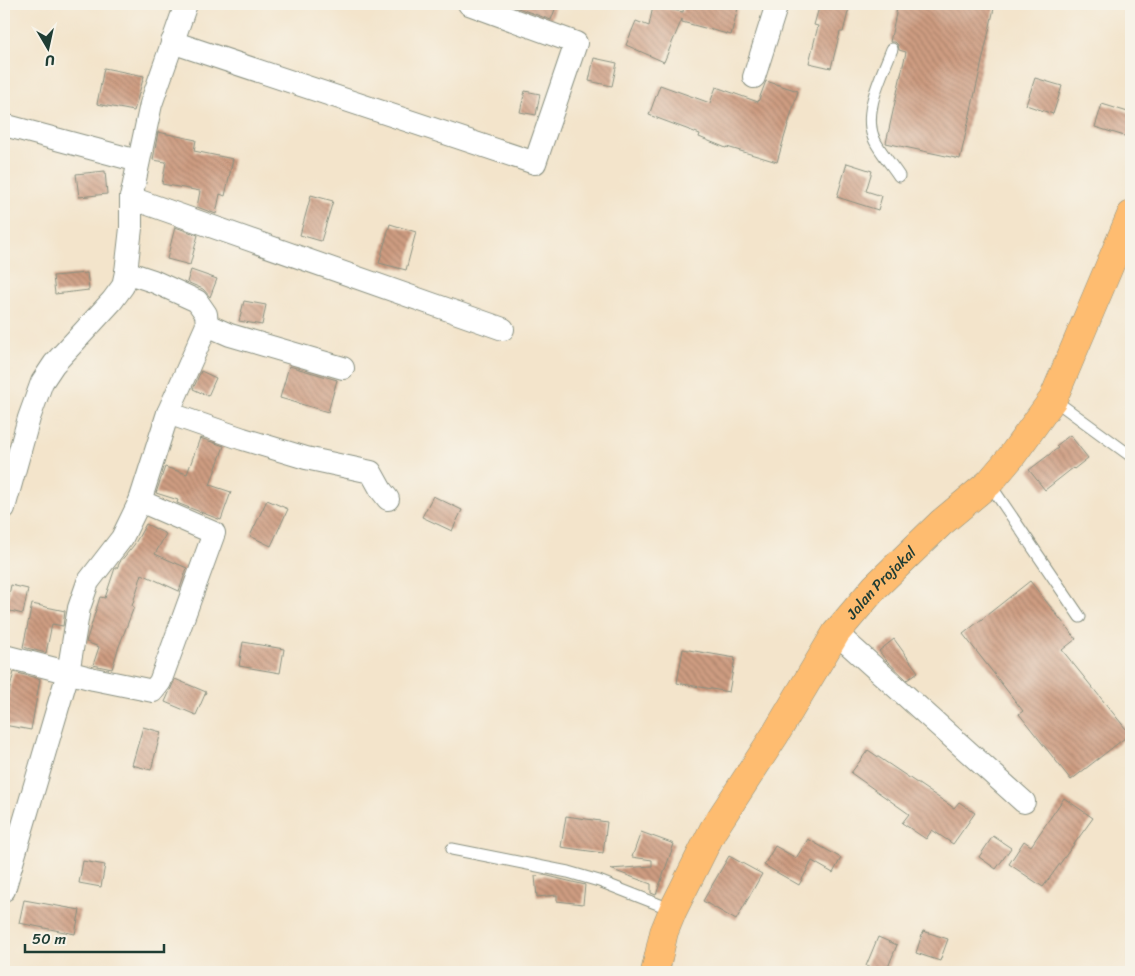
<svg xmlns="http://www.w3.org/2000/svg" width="1135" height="976" viewBox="0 0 1135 976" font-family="Sriracha,sans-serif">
	<defs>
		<pattern id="building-back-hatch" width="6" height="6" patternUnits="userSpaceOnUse" patternTransform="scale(1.25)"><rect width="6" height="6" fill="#ce9c81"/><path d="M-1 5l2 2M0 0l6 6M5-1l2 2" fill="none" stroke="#a7806a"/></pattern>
	</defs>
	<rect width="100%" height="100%" fill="#f7f3e8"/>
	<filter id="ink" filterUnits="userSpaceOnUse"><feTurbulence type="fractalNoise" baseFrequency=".02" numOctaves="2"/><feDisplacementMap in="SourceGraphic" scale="10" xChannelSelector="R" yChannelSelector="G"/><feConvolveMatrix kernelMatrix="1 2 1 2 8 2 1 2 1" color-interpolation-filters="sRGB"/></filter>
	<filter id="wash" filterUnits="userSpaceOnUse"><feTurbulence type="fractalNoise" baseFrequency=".0096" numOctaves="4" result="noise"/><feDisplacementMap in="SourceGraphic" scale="20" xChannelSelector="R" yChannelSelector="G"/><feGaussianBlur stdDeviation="1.12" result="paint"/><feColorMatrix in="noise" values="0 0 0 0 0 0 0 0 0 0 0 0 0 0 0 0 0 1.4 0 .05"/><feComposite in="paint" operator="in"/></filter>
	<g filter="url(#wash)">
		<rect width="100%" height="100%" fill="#f3e4cb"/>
		<g id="blocks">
			<g fill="url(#building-back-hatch)">
				<path d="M 507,4 L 557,4 L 551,20 Z"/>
				<path d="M 684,4 L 739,4 L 731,35 L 682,22 L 682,19 L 664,62 L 626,45 L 636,21 L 649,26 L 653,6 L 683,12 Z"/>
				<path d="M 820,4 L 850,4 L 843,32 L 840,32 L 831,68 L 809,63 L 818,26 L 814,25 Z"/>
				<path d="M 898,4 L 995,4 L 960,159 L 886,143 L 906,52 L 899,50 L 898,45 L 895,42 L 890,42 Z"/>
				<path d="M 594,58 L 617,63 L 612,86 L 589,81 Z"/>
				<path d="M 104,68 L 144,76 L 134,111 L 97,104 Z"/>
				<path d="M 1035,78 L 1062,86 L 1053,114 L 1026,105 Z"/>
				<path d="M 766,81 L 798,91 L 777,162 L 727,147 L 726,148 L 699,137 L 700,134 L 649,115 L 660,85 L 710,103 L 716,87 L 758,102 Z"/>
				<path d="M 525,91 L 540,94 L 536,115 L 520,112 Z"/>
				<path d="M 1102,104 L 1131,113 L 1131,138 L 1095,127 Z"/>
				<path d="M 158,132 L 196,140 L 194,151 L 233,159 L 225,196 L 220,194 L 216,214 L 197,207 L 200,191 L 162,184 L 166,162 L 153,160 Z"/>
				<path d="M 847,163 L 872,171 L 866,191 L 882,196 L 878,210 L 837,197 Z"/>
				<path d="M 105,171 L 107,194 L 79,197 L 76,174 Z"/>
				<path d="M 311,195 L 333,201 L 321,241 L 300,235 Z"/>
				<path d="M 390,224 L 416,232 L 406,270 L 379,263 Z"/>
				<path d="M 175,227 L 198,235 L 190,265 L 167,259 Z"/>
				<path d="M 191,270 L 217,279 L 210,297 L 203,289 L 187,282 Z"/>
				<path d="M 87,273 L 89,290 L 55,294 L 53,276 Z"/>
				<path d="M 244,301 L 266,305 L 262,325 L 239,321 Z"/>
				<path d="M 289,366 L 337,380 L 328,412 L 280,398 Z"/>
				<path d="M 201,371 L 216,378 L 208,396 L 193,389 Z"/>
				<path d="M 1070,435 L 1088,458 L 1074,469 L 1073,468 L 1045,490 L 1029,470 L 1058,448 L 1056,446 Z"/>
				<path d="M 200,438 L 224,446 L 210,485 L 231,492 L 221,520 L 177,503 L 178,500 L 156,493 L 165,467 L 187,474 Z"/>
				<path d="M 433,496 L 462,510 L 452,531 L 422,517 Z"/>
				<path d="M 267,500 L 288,509 L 271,546 L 250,536 Z"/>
				<path d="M 146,524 L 166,534 L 155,554 L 187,568 L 179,591 L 142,574 L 132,606 L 134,607 L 118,649 L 112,669 L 93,665 L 99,647 L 86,642 L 100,597 L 105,598 L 115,568 L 117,568 L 120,562 L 134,545 Z"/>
				<path d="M 1030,581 L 1076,639 L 1062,650 L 1130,734 L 1071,780 L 1019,714 L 1023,711 L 963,634 Z"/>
				<path d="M 11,585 L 28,589 L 23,614 L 6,610 Z"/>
				<path d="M 32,604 L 65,611 L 63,626 L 52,624 L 46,653 L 23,647 Z"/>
				<path d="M 894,639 L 918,672 L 907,680 L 885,659 L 879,651 Z"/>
				<path d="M 243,642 L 284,649 L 280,673 L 239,666 Z"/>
				<path d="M 683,649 L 735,658 L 729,692 L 677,683 Z"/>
				<path d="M 14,672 L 40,679 L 31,730 L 4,725 L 4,711 Z"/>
				<path d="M 175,679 L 206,692 L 196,715 L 165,702 Z"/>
				<path d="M 143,727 L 161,732 L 151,770 L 132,765 Z"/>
				<path d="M 868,750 L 954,808 L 959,802 L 975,813 L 953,844 L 932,830 L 926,839 L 902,823 L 909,814 L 851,773 Z"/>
				<path d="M 1064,798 L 1093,818 L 1043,887 L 1009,864 L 1024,841 L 1031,846 Z"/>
				<path d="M 566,816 L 607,822 L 603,853 L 561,847 Z"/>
				<path d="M 641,832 L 674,844 L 656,895 L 651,893 L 651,884 L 610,869 L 652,866 L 652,860 L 632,857 Z"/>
				<path d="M 993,836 L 1011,848 L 996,869 L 979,857 Z"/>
				<path d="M 808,839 L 841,858 L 833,873 L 812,861 L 799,885 L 764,865 L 775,846 L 796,858 Z"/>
				<path d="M 729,856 L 762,874 L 736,920 L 703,901 Z"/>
				<path d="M 83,861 L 105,865 L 101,887 L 79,883 Z"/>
				<path d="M 544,875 L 585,885 L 583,904 L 557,901 L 557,895 L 537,897 L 535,876 Z"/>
				<path d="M 24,900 L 80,910 L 75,934 L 19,923 Z"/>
				<path d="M 923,931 L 948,939 L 940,961 L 916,953 Z"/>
				<path d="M 878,937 L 897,945 L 886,972 L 866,966 Z"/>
			</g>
		</g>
	</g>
	<g filter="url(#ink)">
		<use href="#blocks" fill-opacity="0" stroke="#899080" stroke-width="1"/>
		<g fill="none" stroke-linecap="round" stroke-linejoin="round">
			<g stroke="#899080" stroke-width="13">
				<g id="lane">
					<path d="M 892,49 C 882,75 861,114 875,141 C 881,153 892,165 899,176"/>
					<path d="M 1053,399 L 1131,456"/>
					<path d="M 989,483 L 1080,617"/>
					<path d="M 452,849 L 568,872 L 599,881 L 673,910"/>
				</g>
			</g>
			<g stroke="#899080" stroke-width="24">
				<g id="street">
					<path d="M 186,4 L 151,104 L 131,198 L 503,329"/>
					<path d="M 172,42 L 535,163 L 576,43 L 469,4"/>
					<path d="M 754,77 L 777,4"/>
					<path d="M 4,125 L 138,161"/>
					<path d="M 126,272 L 131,228 L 131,198"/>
					<path d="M 207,325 L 230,335 L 343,368"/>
					<path d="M 168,413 L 243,439 L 306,458 L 371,472 L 381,490 L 388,499"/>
					<path d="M 4,508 L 29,418 L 42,382 L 54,364 L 112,301 L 123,286 L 126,272 L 153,281 L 197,301 L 206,314 L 207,325 L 168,413 L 140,501 L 122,538 L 88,582 L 79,608 L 68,673 L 4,890"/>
					<path d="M 836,633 L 1024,802"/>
					<path d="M 4,656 L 94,679 L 153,691 L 160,682 L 214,533 L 140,501"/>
				</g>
			</g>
			<g stroke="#899080" stroke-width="29">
				<g id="primary">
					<path id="s1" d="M 655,972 L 664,932 L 673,910 L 713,830 L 775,735 L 836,633 L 875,587 L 941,523 L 989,483 L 1011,457 L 1053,399 L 1131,215"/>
				</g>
			</g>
			<use href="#lane" stroke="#fff" stroke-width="11"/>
			<use href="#street" stroke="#fff" stroke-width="22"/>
			<use href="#primary" stroke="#febc70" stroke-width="28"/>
		</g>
	</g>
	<g text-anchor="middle" stroke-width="4" stroke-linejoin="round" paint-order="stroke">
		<g font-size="15" fill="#1f3d34" stroke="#f7f3e8">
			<text dy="5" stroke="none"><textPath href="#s1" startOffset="454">Jalan Projakal</textPath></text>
		</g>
	</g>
	<rect width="1135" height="976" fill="none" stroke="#f7f3e8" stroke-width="20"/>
	<g transform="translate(48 48) rotate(171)" stroke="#f7f3e8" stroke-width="4" paint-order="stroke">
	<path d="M0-4L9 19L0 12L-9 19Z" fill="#1f3d34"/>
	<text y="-8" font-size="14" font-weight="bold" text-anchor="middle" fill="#1f3d34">U</text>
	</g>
	<path d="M25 944v8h139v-8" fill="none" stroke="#1f3d34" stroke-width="2.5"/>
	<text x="32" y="944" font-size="15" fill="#1f3d34" stroke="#f7f3e8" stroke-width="4" paint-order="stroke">50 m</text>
</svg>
